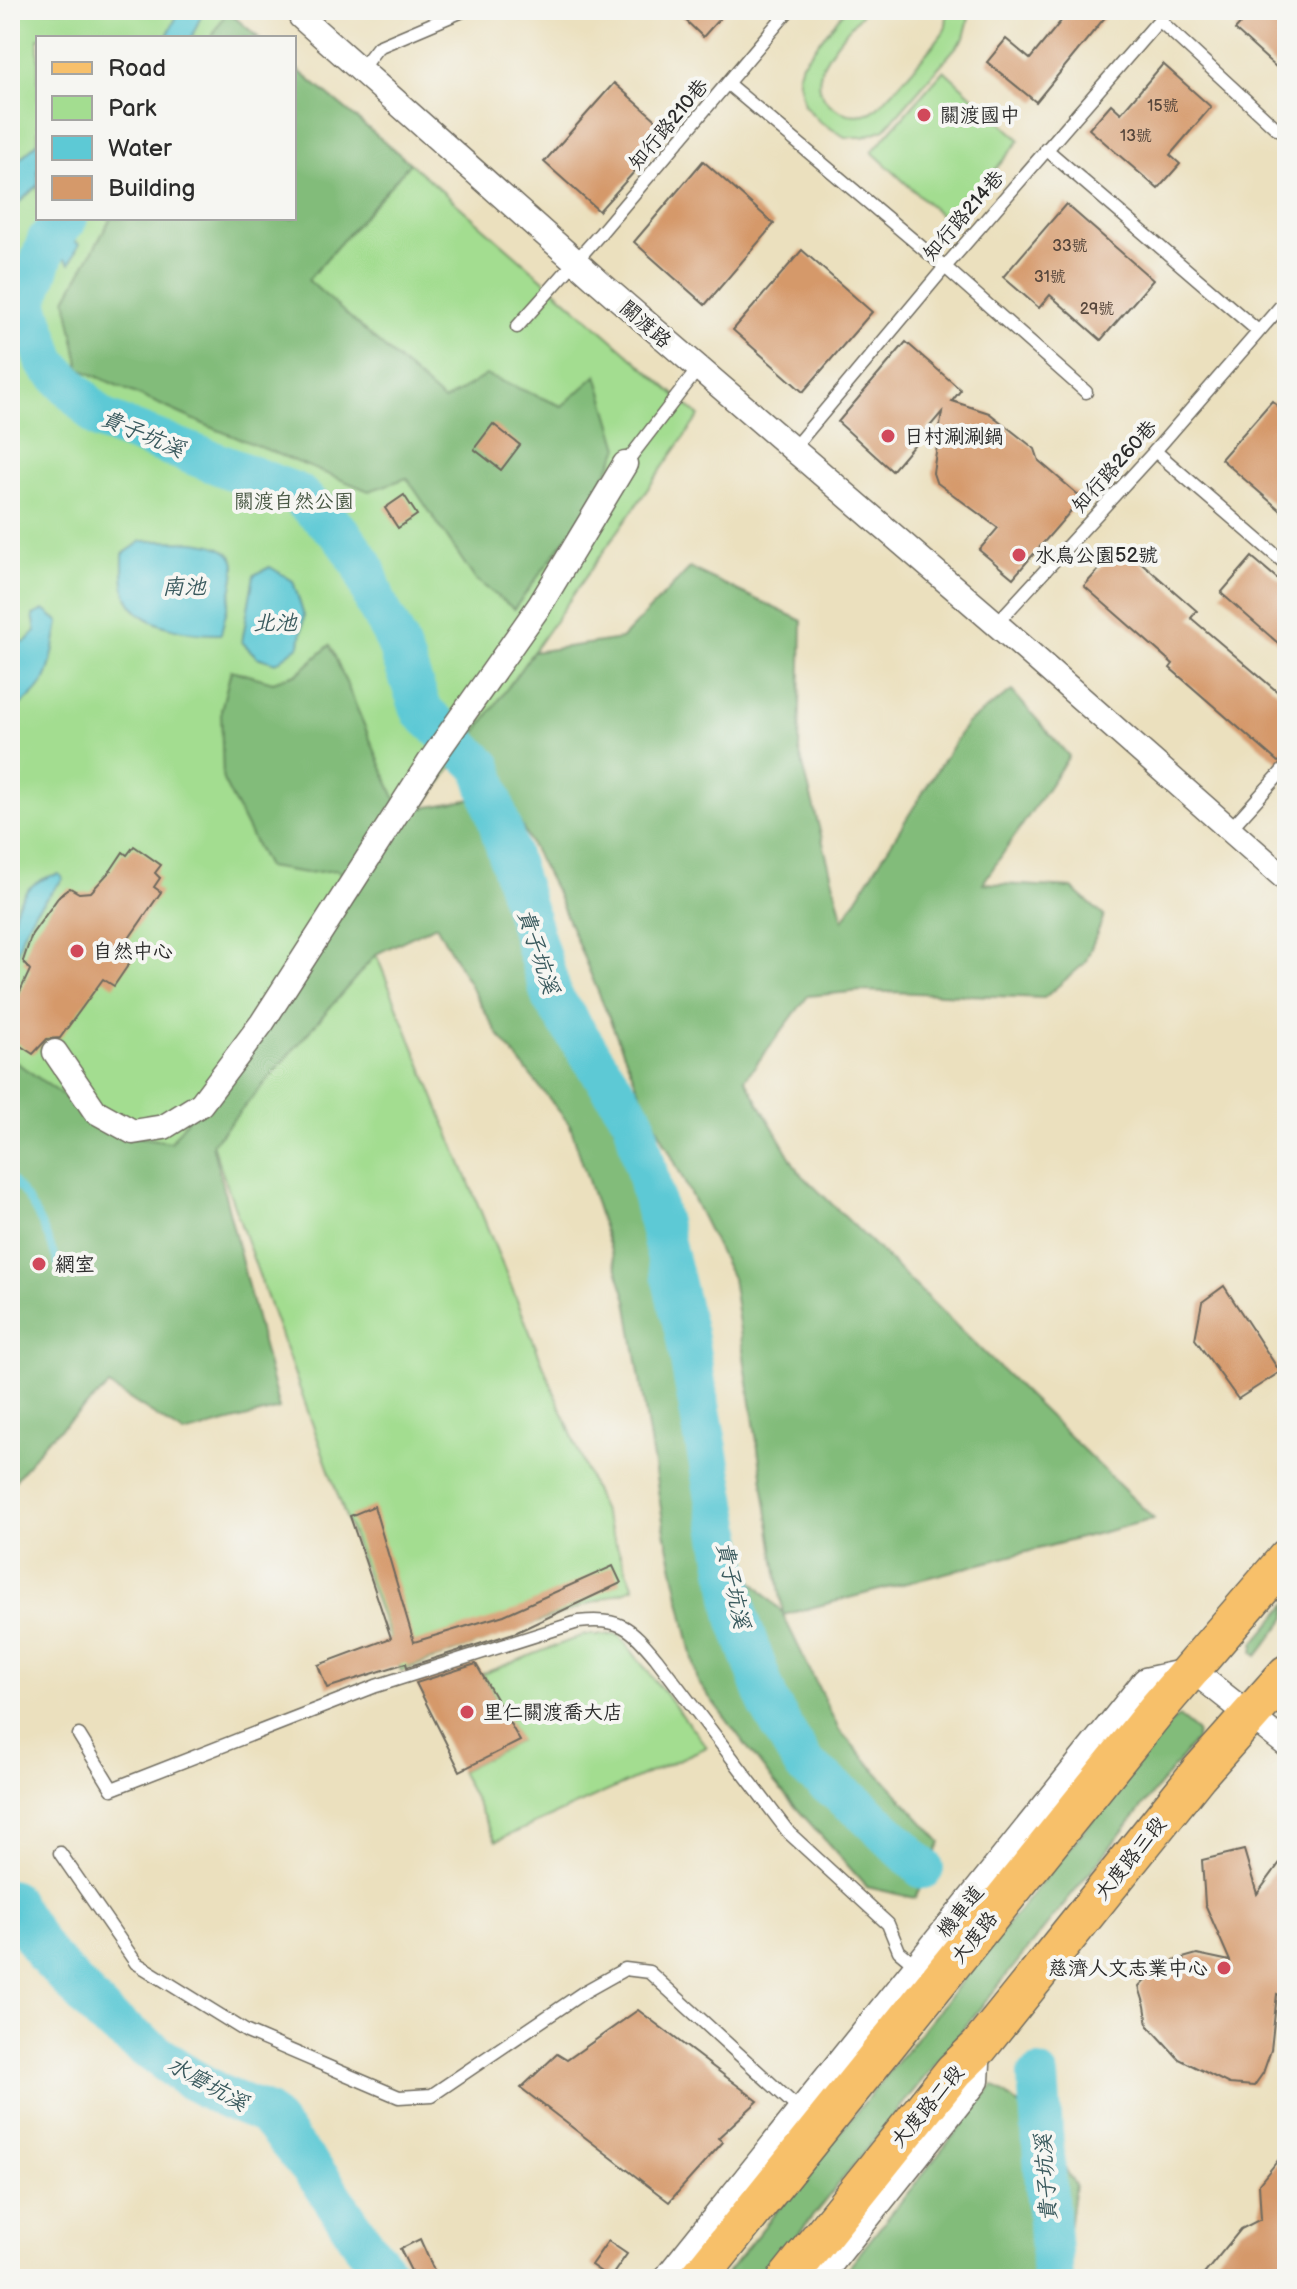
<svg xmlns="http://www.w3.org/2000/svg" width="1297" height="2289" viewBox="0 0 1297 2289" font-family="'Balsamiq Sans','LXGW WenKai TC',sans-serif">
	<rect width="100%" height="100%" fill="#f6f6f2"/>
	<filter id="ink" filterUnits="userSpaceOnUse"><feTurbulence type="fractalNoise" baseFrequency=".0125" numOctaves="2"/><feDisplacementMap in="SourceGraphic" scale="16" xChannelSelector="R" yChannelSelector="G"/><feConvolveMatrix kernelMatrix="1 2 1 2 8 2 1 2 1" color-interpolation-filters="sRGB"/></filter>
	<filter id="wash" filterUnits="userSpaceOnUse"><feTurbulence type="fractalNoise" baseFrequency=".006" numOctaves="4" result="noise"/><feDisplacementMap in="SourceGraphic" scale="32" xChannelSelector="R" yChannelSelector="G"/><feGaussianBlur stdDeviation="1.8" result="paint"/><feColorMatrix in="noise" values="0 0 0 0 0 0 0 0 0 0 0 0 0 0 0 0 0 1.4 0 .05"/><feComposite in="paint" operator="in"/></filter>
	<g filter="url(#wash)">
		<rect width="100%" height="100%" fill="#ebe0be"/>
		<g fill="#a3dd90" stroke="#67845e" stroke-width="2">
			<path d="M 10,10 L 226,10 L 259,38 L 38,38 L 38,218 L 294,218 L 294,67 L 410,163 L 699,416 L 10,1395 Z"/>
			<path d="M 845,10 L 865,10 C 846,33 793,81 835,108 C 846,115 858,117 871,112 C 878,110 941,38 945,29 C 947,23 947,16 947,10 L 971,10 L 964,38 L 885,129 L 863,137 L 845,137 L 819,121 L 804,105 L 798,76 L 802,63 Z"/>
			<path d="M 944,70 L 1020,140 L 950,224 L 872,152 Z"/>
			<path d="M 376,954 L 634,1588 L 401,1671 L 212,1144 Z"/>
			<path d="M 584,1635 L 619,1635 L 707,1747 L 496,1841 L 460,1771 L 519,1741 L 482,1674 Z"/>
		</g>
		<g fill="#82bc7a" stroke="#567452" stroke-width="2">
			<path d="M 227,11 L 259,38 L 211,38 Z"/>
			<path d="M 294,67 L 410,163 L 308,280 L 444,401 L 486,375 L 562,406 L 597,375 L 619,448 L 587,510 L 514,609 L 475,579 L 407,478 L 369,491 L 208,426 L 80,369 L 66,299 L 111,218 L 294,218 Z"/>
			<path d="M 690,568 L 802,621 L 799,750 L 843,920 L 966,724 L 1012,691 L 1069,756 L 983,883 L 1072,888 L 1104,916 L 1085,963 L 1044,998 L 862,991 L 808,996 L 745,1079 L 798,1171 L 1154,1519 L 783,1615 L 839,1730 L 941,1842 L 915,1898 L 867,1887 L 776,1785 L 698,1682 L 664,1527 L 627,1300 L 570,1125 L 497,1033 L 436,925 L 376,954 L 212,1144 L 279,1409 L 184,1434 L 109,1386 L 46,1441 L 10,1487 L 10,1058 L 78,1106 L 138,1137 L 171,1142 L 358,886 L 337,870 L 306,873 L 267,867 L 223,780 L 221,710 L 231,670 L 273,682 L 298,673 L 330,645 L 401,812 L 479,798 L 554,1017 L 621,1139 L 679,1341 L 703,1531 L 783,1613 L 732,1278 L 641,1094 L 557,894 L 474,735 L 533,652 L 621,639 Z"/>
			<path d="M 1287,1604 L 1287,1617 L 1257,1656 L 1253,1653 L 1254,1643 Z"/>
			<path d="M 1179,1717 L 1197,1732 L 1196,1740 L 762,2279 L 722,2279 L 1171,1722 Z"/>
			<path d="M 994,2085 L 1035,2118 L 1075,2185 L 1062,2279 L 839,2279 Z"/>
		</g>
		<g fill="#5dc9d5" stroke="#447a80" stroke-width="2">
			<path d="M 180,10 L 204,10 L 191,38 L 166,38 Z"/>
			<path d="M 38,142 L 38,185 L 10,211 L 10,168 Z"/>
			<path d="M 48,218 L 84,218 L 72,220 L 71,239 L 79,244 L 70,264 L 63,258 L 44,285 L 44,304 L 34,327 C 26,321 16,313 14,302 C 11,277 34,238 48,218 Z"/>
			<path d="M 142,541 C 163,542 236,535 235,567 C 234,589 225,613 221,634 C 193,635 141,627 128,599 C 122,586 123,568 123,554 Z"/>
			<path d="M 270,567 L 293,581 L 304,616 L 300,645 L 276,663 L 257,657 L 242,642 L 254,575 Z"/>
			<path d="M 44,610 L 59,622 C 50,663 53,690 10,710 L 10,638 L 25,642 L 36,631 L 33,615 Z"/>
			<path d="M 59,874 L 63,879 L 35,911 L 23,933 L 17,955 L 10,958 C 10,919 14,883 59,874 Z"/>
		</g>
		<g fill="none" stroke-linecap="round" stroke-linejoin="round">
			<path stroke="#5dc9d5" stroke-width="7" d="M 10,1177 C 35,1204 48,1236 60,1270"/>
			<g stroke="#5dc9d5" stroke-width="42">
				<path d="M 67,218 L 48,240 L 27,303 L 47,363 L 101,419 L 297,494 L 341,534 L 363,565 L 376,603 L 396,640 L 422,711 L 482,767 L 552,997 L 634,1120 L 686,1334 L 738,1618 L 769,1704 L 804,1765 L 866,1813 L 923,1868"/>
				<path d="M 10,1900 L 46,1955 L 107,2019 L 186,2076 L 223,2097 L 266,2114 L 323,2183 L 360,2239 L 391,2279"/>
				<path d="M 1038,2077 L 1053,2279"/>
			</g>
		</g>
		<g id="blocks">
			<g fill="#d5996a">
				<path d="M 675,10 L 727,10 L 703,37 Z"/>
				<path d="M 1070,10 L 1111,10 L 1036,102 L 987,62 L 1006,39 L 1030,59 Z"/>
				<path d="M 1253,10 L 1287,10 L 1287,77 L 1235,30 Z"/>
				<path d="M 1163,64 L 1211,107 L 1170,155 L 1180,164 L 1158,189 L 1089,129 L 1111,104 L 1121,113 Z"/>
				<path d="M 614,83 L 670,132 L 599,211 L 544,162 Z"/>
				<path d="M 703,161 L 774,224 L 705,305 L 634,242 Z"/>
				<path d="M 1066,204 L 1153,280 L 1101,340 L 1050,295 L 1039,308 L 1003,277 Z"/>
				<path d="M 802,250 L 872,312 L 803,392 L 733,330 Z"/>
				<path d="M 906,342 L 961,390 L 952,401 L 989,413 L 1035,449 L 1039,461 L 1082,498 L 1013,578 L 979,550 L 998,528 L 936,482 L 933,473 L 942,412 L 892,471 L 838,422 Z"/>
				<path d="M 1272,401 L 1287,414 L 1287,516 L 1221,459 Z"/>
				<path d="M 493,424 L 520,445 L 501,470 L 474,449 Z"/>
				<path d="M 404,495 L 417,515 L 398,528 L 385,508 Z"/>
				<path d="M 1121,545 L 1197,611 L 1191,618 L 1287,700 L 1287,757 L 1278,762 L 1170,668 L 1173,664 L 1084,586 Z"/>
				<path d="M 1252,557 L 1287,587 L 1287,651 L 1221,593 Z"/>
				<path d="M 134,846 L 161,865 L 155,873 L 160,878 L 154,887 L 161,892 L 123,947 L 135,955 L 114,986 L 103,979 L 60,1038 L 47,1039 L 33,1054 L 10,1039 L 16,1000 L 30,970 L 23,961 L 32,934 L 60,895 L 70,888 L 79,893 L 91,892 L 111,870 L 123,852 L 127,855 Z"/>
				<path d="M 1224,1286 L 1280,1372 L 1238,1399 L 1195,1339 L 1202,1302 Z"/>
				<path d="M 374,1506 L 414,1642 L 504,1615 L 613,1566 L 621,1583 L 517,1632 L 407,1667 L 406,1663 L 327,1688 L 318,1665 L 391,1638 L 350,1516 Z"/>
				<path d="M 476,1664 L 520,1741 L 460,1771 L 416,1683 Z"/>
				<path d="M 1244,1850 L 1257,1894 L 1287,1853 L 1287,1998 L 1277,1994 L 1271,2050 L 1263,2073 L 1254,2086 L 1229,2084 L 1179,2059 L 1148,2025 L 1145,2006 L 1139,1987 L 1152,1973 L 1176,1960 L 1197,1954 L 1230,1961 L 1205,1904 L 1202,1860 Z"/>
				<path d="M 638,2010 L 758,2101 L 718,2138 L 723,2142 L 669,2202 L 521,2088 L 557,2054 L 567,2060 Z"/>
				<path d="M 1287,2149 L 1287,2279 L 1200,2279 L 1241,2229 L 1261,2219 L 1259,2184 Z"/>
				<path d="M 420,2239 L 435,2273 L 422,2279 L 415,2279 L 400,2249 Z"/>
				<path d="M 608,2241 L 627,2254 L 610,2278 L 591,2265 Z"/>
			</g>
		</g>
	</g>
	<g filter="url(#ink)">
		<use href="#blocks" fill-opacity="0" stroke="#6e6a5e" stroke-width="2"/>
		<g fill="none" stroke-linecap="round" stroke-linejoin="round">
			<g stroke="#6e6a5e" stroke-width="15">
				<g id="lane">
					<path d="M 1159,20 L 1277,129"/>
					<path d="M 361,69 L 378,47 L 465,10"/>
					<path d="M 728,84 L 945,267 L 1086,392"/>
					<path d="M 1046,149 L 1258,331"/>
					<path d="M 517,327 L 599,235 L 789,10"/>
					<path d="M 792,450 L 945,267 L 1168,10"/>
					<path d="M 1155,451 L 1287,565"/>
					<path d="M 625,464 L 698,369"/>
					<path d="M 996,624 L 1155,451 L 1287,299"/>
					<path d="M 1231,828 L 1287,766"/>
					<path d="M 79,1735 L 112,1789 L 376,1686 L 578,1622 C 620,1617 630,1627 656,1658 L 789,1833 L 888,1924 L 899,1951 L 917,1966"/>
					<path d="M 60,1853 L 136,1963 L 247,2032 L 399,2097 L 432,2095 L 584,1992 L 625,1969 L 649,1972 L 802,2112"/>
				</g>
			</g>
			<g stroke="#6e6a5e" stroke-width="27">
				<g id="street">
					<path d="M 301,17 L 600,283 L 1024,648 L 1287,880"/>
					<path d="M 55,1052 L 95,1111 L 133,1132 L 164,1127 L 201,1104 L 262,1023 L 429,763 L 540,605 L 625,464"/>
					<path d="M 665,2279 L 1145,1680 L 1192,1670 L 1287,1745"/>
					<path d="M 819,2279 L 977,2081 L 979,2047"/>
				</g>
			</g>
			<g stroke="#6e6a5e" stroke-width="41">
				<g id="primary">
					<path d="M 698,2279 L 1158,1708 L 1287,1558"/>
					<path d="M 787,2279 L 954,2071 L 979,2047 L 1198,1774 L 1287,1674"/>
				</g>
			</g>
			<use href="#lane" stroke="#fff" stroke-width="12"/>
			<use href="#street" stroke="#fff" stroke-width="24"/>
			<use href="#primary" stroke="#f7c06b" stroke-width="38"/>
		</g>
	</g>
	<g fill="#d1495b" stroke="#f6f6f2" stroke-width="3">
		<circle cx="924" cy="115" r="8"/>
		<circle cx="888" cy="436" r="8"/>
		<circle cx="1019" cy="555" r="8"/>
		<circle cx="77" cy="951" r="8"/>
		<circle cx="39" cy="1264" r="8"/>
		<circle cx="467" cy="1712" r="8"/>
		<circle cx="1224" cy="1968" r="8"/>
	</g>
	<g text-anchor="middle" stroke-width="8" stroke-linejoin="round" paint-order="stroke">
		<g font-size="16" fill="#56463b">
			<text x="1163" y="111">15號</text>
			<text x="1136" y="141">13號</text>
			<text x="1070" y="251">33號</text>
			<text x="1050" y="282">31號</text>
			<text x="1097" y="314">29號</text>
		</g>
		<g font-size="20" fill="#2b2b2b" stroke="#f6f6f2" text-anchor="start">
			<text x="940" y="122">關渡國中</text>
			<text x="904" y="443">日村涮涮鍋</text>
			<text x="1035" y="562">水鳥公園52號</text>
			<text x="93" y="958">自然中心</text>
			<text x="55" y="1271">網室</text>
			<text x="483" y="1719">里仁關渡喬大店</text>
			<text x="1208" y="1975" text-anchor="end">慈濟人文志業中心</text>
		</g>
		<g font-size="20" fill="#2b2b2b" stroke="#f6f6f2">
			<text transform="translate(668 124) rotate(-50)" y="7">知行路210巷</text>
			<text transform="translate(963 215) rotate(-49)" y="7">知行路214巷</text>
			<text transform="translate(646 324) rotate(41)" y="7">關渡路</text>
			<text transform="translate(1114 466) rotate(-48)" y="7">知行路260巷</text>
			<text transform="translate(1130 1858) rotate(-51)" y="7">大度路三段</text>
			<text transform="translate(960 1911) rotate(-51)" y="7">機車道</text>
			<text transform="translate(974 1937) rotate(-51)" y="7">大度路</text>
			<text transform="translate(927 2106) rotate(-50)" y="7">大度路二段</text>
		</g>
		<g font-size="20" fill="#495844" stroke="#f6f6f2">
			<text x="294" y="508">關渡自然公園</text>
		</g>
		<g font-size="22" font-style="italic" fill="#3a5a5e" stroke="#f6f6f2">
			<text transform="translate(143 433) rotate(23)" y="8">貴子坑溪</text>
			<text x="184" y="594">南池</text>
			<text x="275" y="630">北池</text>
			<text transform="translate(539 951) rotate(72)" y="8">貴子坑溪</text>
			<text transform="translate(734 1585) rotate(78)" y="8">貴子坑溪</text>
			<text transform="translate(208 2083) rotate(29)" y="8">水磨坑溪</text>
			<text transform="translate(1045 2178) rotate(-94)" y="8">貴子坑溪</text>
		</g>
	</g>
	<rect width="1297" height="2289" fill="none" stroke="#f6f6f2" stroke-width="40"/>
	<rect x="36" y="36" width="260" height="184" fill="#f6f6f2" stroke="#a5a5a2" stroke-width="2"/>
	<rect x="52" y="62" width="40" height="12" fill="#f7c06b" stroke="#a5a5a2" stroke-width="2"/>
	<text x="108" y="76" font-size="24" fill="#2b2b2b">Road</text>
	<rect x="52" y="96" width="40" height="24" fill="#a3dd90" stroke="#a5a5a2" stroke-width="2"/>
	<text x="108" y="116" font-size="24" fill="#2b2b2b">Park</text>
	<rect x="52" y="136" width="40" height="24" fill="#5dc9d5" stroke="#a5a5a2" stroke-width="2"/>
	<text x="108" y="156" font-size="24" fill="#2b2b2b">Water</text>
	<rect x="52" y="176" width="40" height="24" fill="#d5996a" stroke="#a5a5a2" stroke-width="2"/>
	<text x="108" y="196" font-size="24" fill="#2b2b2b">Building</text>
</svg>
